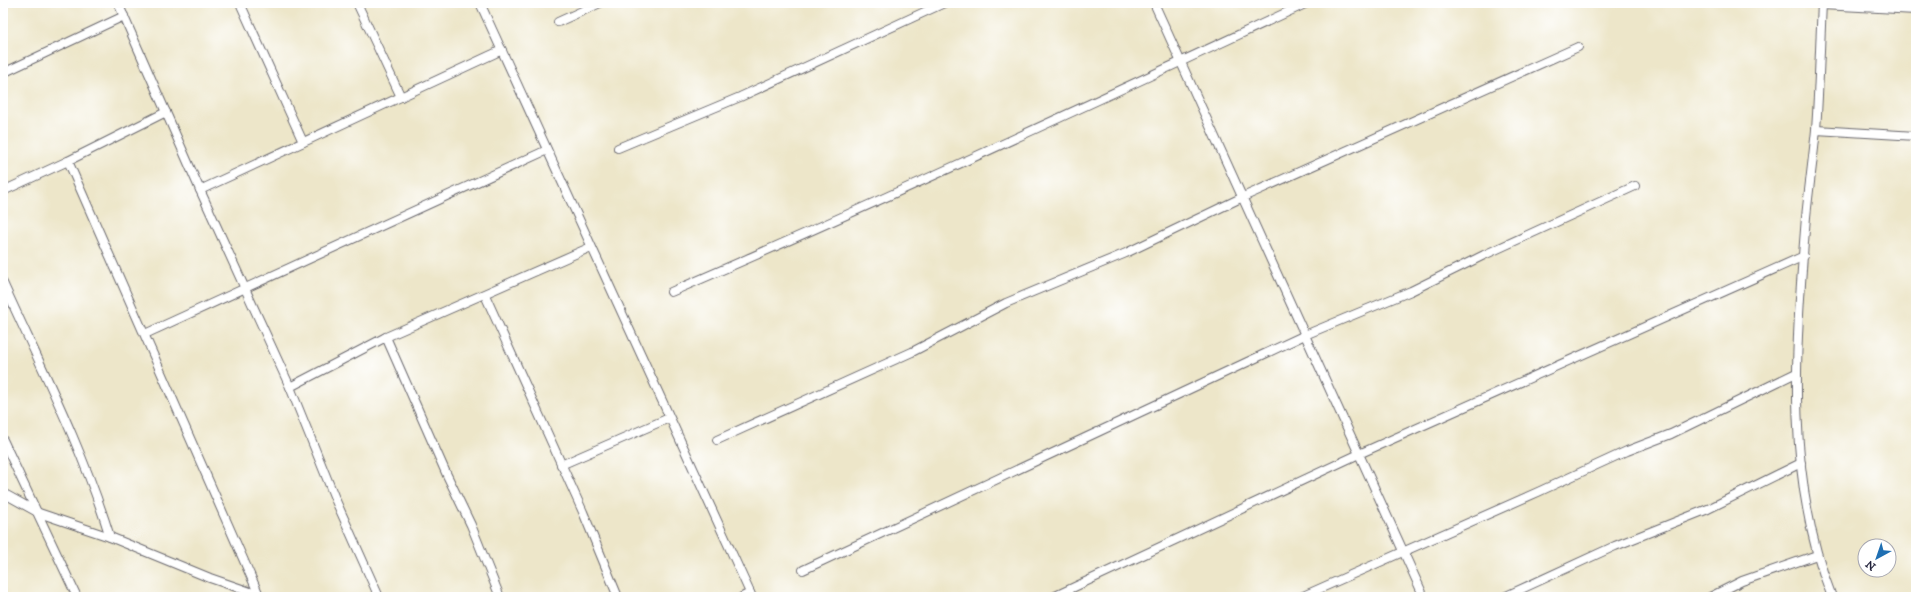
<svg xmlns="http://www.w3.org/2000/svg" width="1919" height="600" viewBox="0 0 1919 600" font-family="'IM FELL DW Pica',serif">
	<rect width="100%" height="100%" fill="#fff"/>
	<filter id="ink" filterUnits="userSpaceOnUse"><feTurbulence type="fractalNoise" baseFrequency=".025" numOctaves="2"/><feDisplacementMap in="SourceGraphic" scale="8" xChannelSelector="R" yChannelSelector="G"/><feConvolveMatrix kernelMatrix="1 2 1 2 8 2 1 2 1" color-interpolation-filters="sRGB"/></filter>
	<filter id="wash" filterUnits="userSpaceOnUse"><feTurbulence type="fractalNoise" baseFrequency=".012" numOctaves="4" result="noise"/><feDisplacementMap in="SourceGraphic" scale="16" xChannelSelector="R" yChannelSelector="G"/><feGaussianBlur stdDeviation="0.9" result="paint"/><feColorMatrix in="noise" values="0 0 0 0 0 0 0 0 0 0 0 0 0 0 0 0 0 1.4 0 .05"/><feComposite in="paint" operator="in"/></filter>
	<g filter="url(#wash)">
		<rect width="100%" height="100%" fill="#ede6c9"/>
	</g>
	<g filter="url(#ink)">
		<g fill="none" stroke-linecap="round" stroke-linejoin="round">
			<g stroke="#69676d" stroke-width="10">
				<g id="street">
					<path d="M 118,3 L 200,190 L 290,387 L 336,501 L 379,597"/>
					<path d="M 240,3 L 303,142"/>
					<path d="M 357,3 L 401,97"/>
					<path d="M 480,3 L 752,597"/>
					<path d="M 1154,3 L 1424,597"/>
					<path d="M 1822,3 C 1820,45 1819,88 1816,130 C 1813,159 1809,188 1806,217 C 1796,344 1784,477 1832,597"/>
					<path d="M 1822,5 L 1916,10"/>
					<path d="M 558,22 L 600,3"/>
					<path d="M 3,73 L 124,16"/>
					<path d="M 1816,130 L 1916,136"/>
					<path d="M 618,148 L 740,97 L 944,3"/>
					<path d="M 68,161 L 259,595"/>
					<path d="M 200,190 L 502,50"/>
					<path d="M 3,191 L 68,161 L 166,112"/>
					<path d="M 3,283 C 41,367 83,449 110,537"/>
					<path d="M 671,292 C 885,200 1096,101 1307,3"/>
					<path d="M 485,295 L 583,512 L 618,597"/>
					<path d="M 145,334 L 547,150"/>
					<path d="M 386,337 L 446,473 L 471,525 L 500,597"/>
					<path d="M 290,387 L 386,337 L 591,247"/>
					<path d="M 3,440 L 77,597"/>
					<path d="M 717,440 L 912,352 L 1006,303 L 1126,253 L 1243,197 L 1578,47"/>
					<path d="M 561,465 L 669,418"/>
					<path d="M 3,493 L 39,513 L 110,537 L 210,578 L 265,597"/>
					<path d="M 803,570 L 1305,335 L 1411,291 L 1484,255 L 1635,186"/>
					<path d="M 742,597 L 750,593"/>
					<path d="M 1053,597 L 1359,454 L 1804,256"/>
					<path d="M 1301,597 L 1538,492 L 1627,451 L 1671,434 L 1796,373"/>
					<path d="M 1504,597 L 1615,546 L 1708,509 L 1801,463"/>
					<path d="M 1710,597 L 1742,581 L 1817,555"/>
				</g>
			</g>
			<use href="#street" stroke="#fff" stroke-width="8"/>
		</g>
	</g>
	<rect width="1919" height="600" fill="none" stroke="#fff" stroke-width="16"/>
	<g transform="translate(1877 558) rotate(220)"><circle r="19" fill="#ffffff" stroke="#a7a7b1"/>
	<path d="M0-3L7 15L0 10L-7 15Z" fill="#1f6fb2"/>
	<text y="-6" font-size="11" font-weight="bold" text-anchor="middle" fill="#22223b">N</text>
	</g>
</svg>
